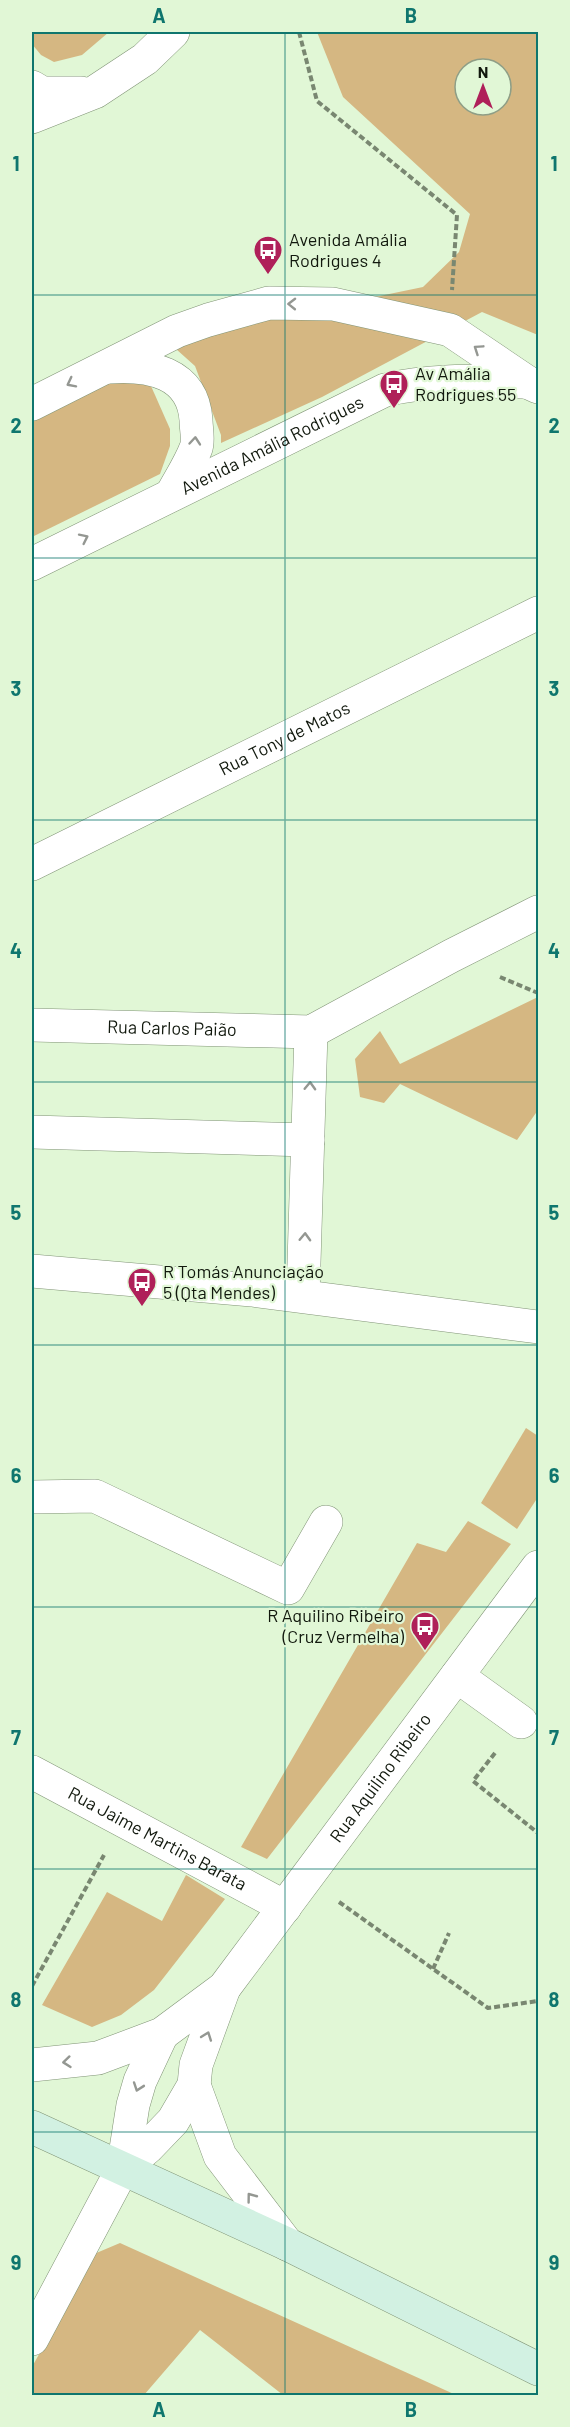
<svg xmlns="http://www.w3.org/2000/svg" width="570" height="2427" viewBox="0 0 570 2427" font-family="Barlow,sans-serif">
	<rect width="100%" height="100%" fill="#e1f7d6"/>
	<g fill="#d5b782" fill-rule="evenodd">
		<path d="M 32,32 L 109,32 L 82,55 L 54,62 L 41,55 L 32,44 Z"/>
		<path d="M 317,32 L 538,32 L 538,335 L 482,312 L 322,397 L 221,443 L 221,435 L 195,366 L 176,349 L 230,327 L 423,287 L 459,252 L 470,214 L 343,97 ZM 465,69 L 501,69 L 501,105 L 465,105 Z"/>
		<path d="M 137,380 L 151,386 L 170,429 L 170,446 L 160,474 L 32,537 L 32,422 L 103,384 Z"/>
		<path d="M 538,997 L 538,1110 L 517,1140 L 400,1084 L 384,1103 L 360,1097 L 355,1059 L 380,1031 L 400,1064 Z"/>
		<path d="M 526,1428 L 538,1436 L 538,1497 L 517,1529 L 481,1503 Z"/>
		<path d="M 468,1521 L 511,1544 L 267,1859 L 241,1847 L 417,1543 L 446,1552 Z"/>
		<path d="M 186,1875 L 225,1899 L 154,1990 L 121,2015 L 92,2027 L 42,2005 L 107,1892 L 162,1921 Z"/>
		<path d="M 120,2243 L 456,2395 L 283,2395 L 200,2330 L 144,2395 L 32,2396 L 32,2367 L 94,2254 Z"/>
	</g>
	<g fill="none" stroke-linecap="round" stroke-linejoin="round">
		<g stroke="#809476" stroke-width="34">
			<path id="pedestrian" d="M 32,2339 L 123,2168"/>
		</g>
		<g stroke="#809476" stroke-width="34">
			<g id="minor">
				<path d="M 32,87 L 42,93 L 81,93"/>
				<path d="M 32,117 L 95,92 L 145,59 L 173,32"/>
				<path d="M 109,367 C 148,364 193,372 196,420 C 196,429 199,440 196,448 C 190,464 180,479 172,494"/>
				<path d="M 32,404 L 177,331 L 208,320 L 269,303 L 333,304 L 450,330 L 527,382 L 538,387"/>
				<path id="s1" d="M 32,564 L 385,390 C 431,379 479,381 527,382"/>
				<path id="s2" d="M 32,864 L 538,613"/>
				<path id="s3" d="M 32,1025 L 311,1032 L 451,956 L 538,912"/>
				<path d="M 32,1132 L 308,1140"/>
				<path d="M 32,1271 L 252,1290 L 538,1327"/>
				<path d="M 303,1296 L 311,1032"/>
				<path d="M 32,1497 L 95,1496 L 288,1588 L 326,1522"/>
				<path d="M 457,1676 L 521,1722"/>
				<path id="s4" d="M 32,1772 L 285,1907"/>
				<path id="s5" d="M 32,2065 L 98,2058 L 162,2034 L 224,1988 L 538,1567"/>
				<path d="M 194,2085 L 220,2156 L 287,2244"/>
				<path d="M 123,2168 L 148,2147 L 173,2121 L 194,2085 L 196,2065 L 224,1988"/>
				<path d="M 123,2168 L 133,2105 L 140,2081 L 162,2034"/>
			</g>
		</g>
		<g stroke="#809476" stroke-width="34">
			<path id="secondary" d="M 32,2127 L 287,2244 L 538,2369"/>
		</g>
		<g stroke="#798771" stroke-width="4" stroke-dasharray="6 3" stroke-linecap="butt">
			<path d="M 299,32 L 317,101 L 457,215 L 452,290"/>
			<path d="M 500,977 L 538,993"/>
			<path d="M 495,1753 L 473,1781 L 538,1833"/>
			<path d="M 339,1902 L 488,2008 L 538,2001"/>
			<path d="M 433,1969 L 449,1933"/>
			<path d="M 32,1986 L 104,1855"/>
		</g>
		<use href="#pedestrian" stroke="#fff" stroke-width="33"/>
		<use href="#minor" stroke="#fff" stroke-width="33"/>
		<use href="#secondary" stroke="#d2f1e2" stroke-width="33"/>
	</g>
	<defs><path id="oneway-chevron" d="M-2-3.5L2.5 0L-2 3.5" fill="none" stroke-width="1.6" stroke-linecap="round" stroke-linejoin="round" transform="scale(1.5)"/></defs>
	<g stroke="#949792">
		<use href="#oneway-chevron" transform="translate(292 304) rotate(-179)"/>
		<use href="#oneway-chevron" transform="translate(478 349) rotate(-146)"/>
		<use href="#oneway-chevron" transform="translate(71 383) rotate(153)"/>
		<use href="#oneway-chevron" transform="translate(195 441) rotate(-85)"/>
		<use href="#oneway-chevron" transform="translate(84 538) rotate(-26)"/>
		<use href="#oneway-chevron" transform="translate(310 1086) rotate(-88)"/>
		<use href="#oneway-chevron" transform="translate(305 1237) rotate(-88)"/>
		<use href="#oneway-chevron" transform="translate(207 2036) rotate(-70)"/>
		<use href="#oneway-chevron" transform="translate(67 2062) rotate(174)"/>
		<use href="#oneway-chevron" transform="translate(138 2087) rotate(109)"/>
		<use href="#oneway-chevron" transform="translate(251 2197) rotate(-127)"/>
	</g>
	<path fill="none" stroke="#0f766e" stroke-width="1.5" stroke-opacity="0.55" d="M 285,32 L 285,2396M 32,295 L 538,295M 32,558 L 538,558M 32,820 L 538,820M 32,1082 L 538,1082M 32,1345 L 538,1345M 32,1607 L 538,1607M 32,1869 L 538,1869M 32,2132 L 538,2132"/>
	<defs>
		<g id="bus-pin" transform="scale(1.5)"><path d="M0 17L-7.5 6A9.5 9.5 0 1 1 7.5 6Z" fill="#af2059" stroke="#e1f7d6"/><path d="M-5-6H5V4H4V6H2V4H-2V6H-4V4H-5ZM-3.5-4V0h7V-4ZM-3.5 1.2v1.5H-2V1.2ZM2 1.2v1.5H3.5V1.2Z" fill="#fff"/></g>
	</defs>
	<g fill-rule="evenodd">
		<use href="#bus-pin" x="268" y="250"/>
		<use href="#bus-pin" x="394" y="384"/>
		<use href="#bus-pin" x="142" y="1282"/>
		<use href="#bus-pin" x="425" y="1626"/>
	</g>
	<g text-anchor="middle" stroke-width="4.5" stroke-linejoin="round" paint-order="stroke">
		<g font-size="18" fill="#11180d" stroke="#e1f7d6" text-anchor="start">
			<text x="289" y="246">Avenida Amália<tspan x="289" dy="21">Rodrigues 4</tspan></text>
			<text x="415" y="380">Av Amália<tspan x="415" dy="21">Rodrigues 55</tspan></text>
			<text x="163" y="1278">R Tomás Anunciação<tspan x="163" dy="21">5 (Qta Mendes)</tspan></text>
			<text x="404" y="1622" text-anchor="end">R Aquilino Ribeiro<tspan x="404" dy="21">(Cruz Vermelha)</tspan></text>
		</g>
		<g font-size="18" fill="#11180d" stroke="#e1f7d6">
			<text dy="6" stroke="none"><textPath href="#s1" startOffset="268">Avenida Amália Rodrigues</textPath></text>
			<text dy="6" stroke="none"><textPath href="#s2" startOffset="282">Rua Tony de Matos</textPath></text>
			<text dy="6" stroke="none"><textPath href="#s3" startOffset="140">Rua Carlos Paião</textPath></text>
			<text dy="6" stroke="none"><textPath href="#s5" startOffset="474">Rua Aquilino Ribeiro</textPath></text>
			<text dy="6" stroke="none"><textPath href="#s4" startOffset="142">Rua Jaime Martins Barata</textPath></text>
		</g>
	</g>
	<rect width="570" height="2427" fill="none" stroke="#e1f7d6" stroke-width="66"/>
	<g transform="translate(483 87)"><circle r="28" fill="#e1f7d6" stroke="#8e9e86" stroke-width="1.5"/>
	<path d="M0-4.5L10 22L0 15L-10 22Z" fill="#af2059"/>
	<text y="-9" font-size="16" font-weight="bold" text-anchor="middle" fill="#11180d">N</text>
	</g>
	<rect x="33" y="33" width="504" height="2361" fill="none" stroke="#0f766e" stroke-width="2"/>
	<g font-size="20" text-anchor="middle" font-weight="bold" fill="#0f766e">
		<text x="159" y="23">A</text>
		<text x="411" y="23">B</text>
		<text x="16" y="171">1</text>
		<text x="554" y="171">1</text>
		<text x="16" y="433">2</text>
		<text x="554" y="433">2</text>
		<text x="16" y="696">3</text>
		<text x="554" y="696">3</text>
		<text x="16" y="958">4</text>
		<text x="554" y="958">4</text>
		<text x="16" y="1220">5</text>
		<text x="554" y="1220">5</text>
		<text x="16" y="1483">6</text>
		<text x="554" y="1483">6</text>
		<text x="16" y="1745">7</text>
		<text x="554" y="1745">7</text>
		<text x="16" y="2007">8</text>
		<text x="554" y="2007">8</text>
		<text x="16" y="2270">9</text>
		<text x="554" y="2270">9</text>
		<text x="159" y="2417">A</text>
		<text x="411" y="2417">B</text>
	</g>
</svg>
